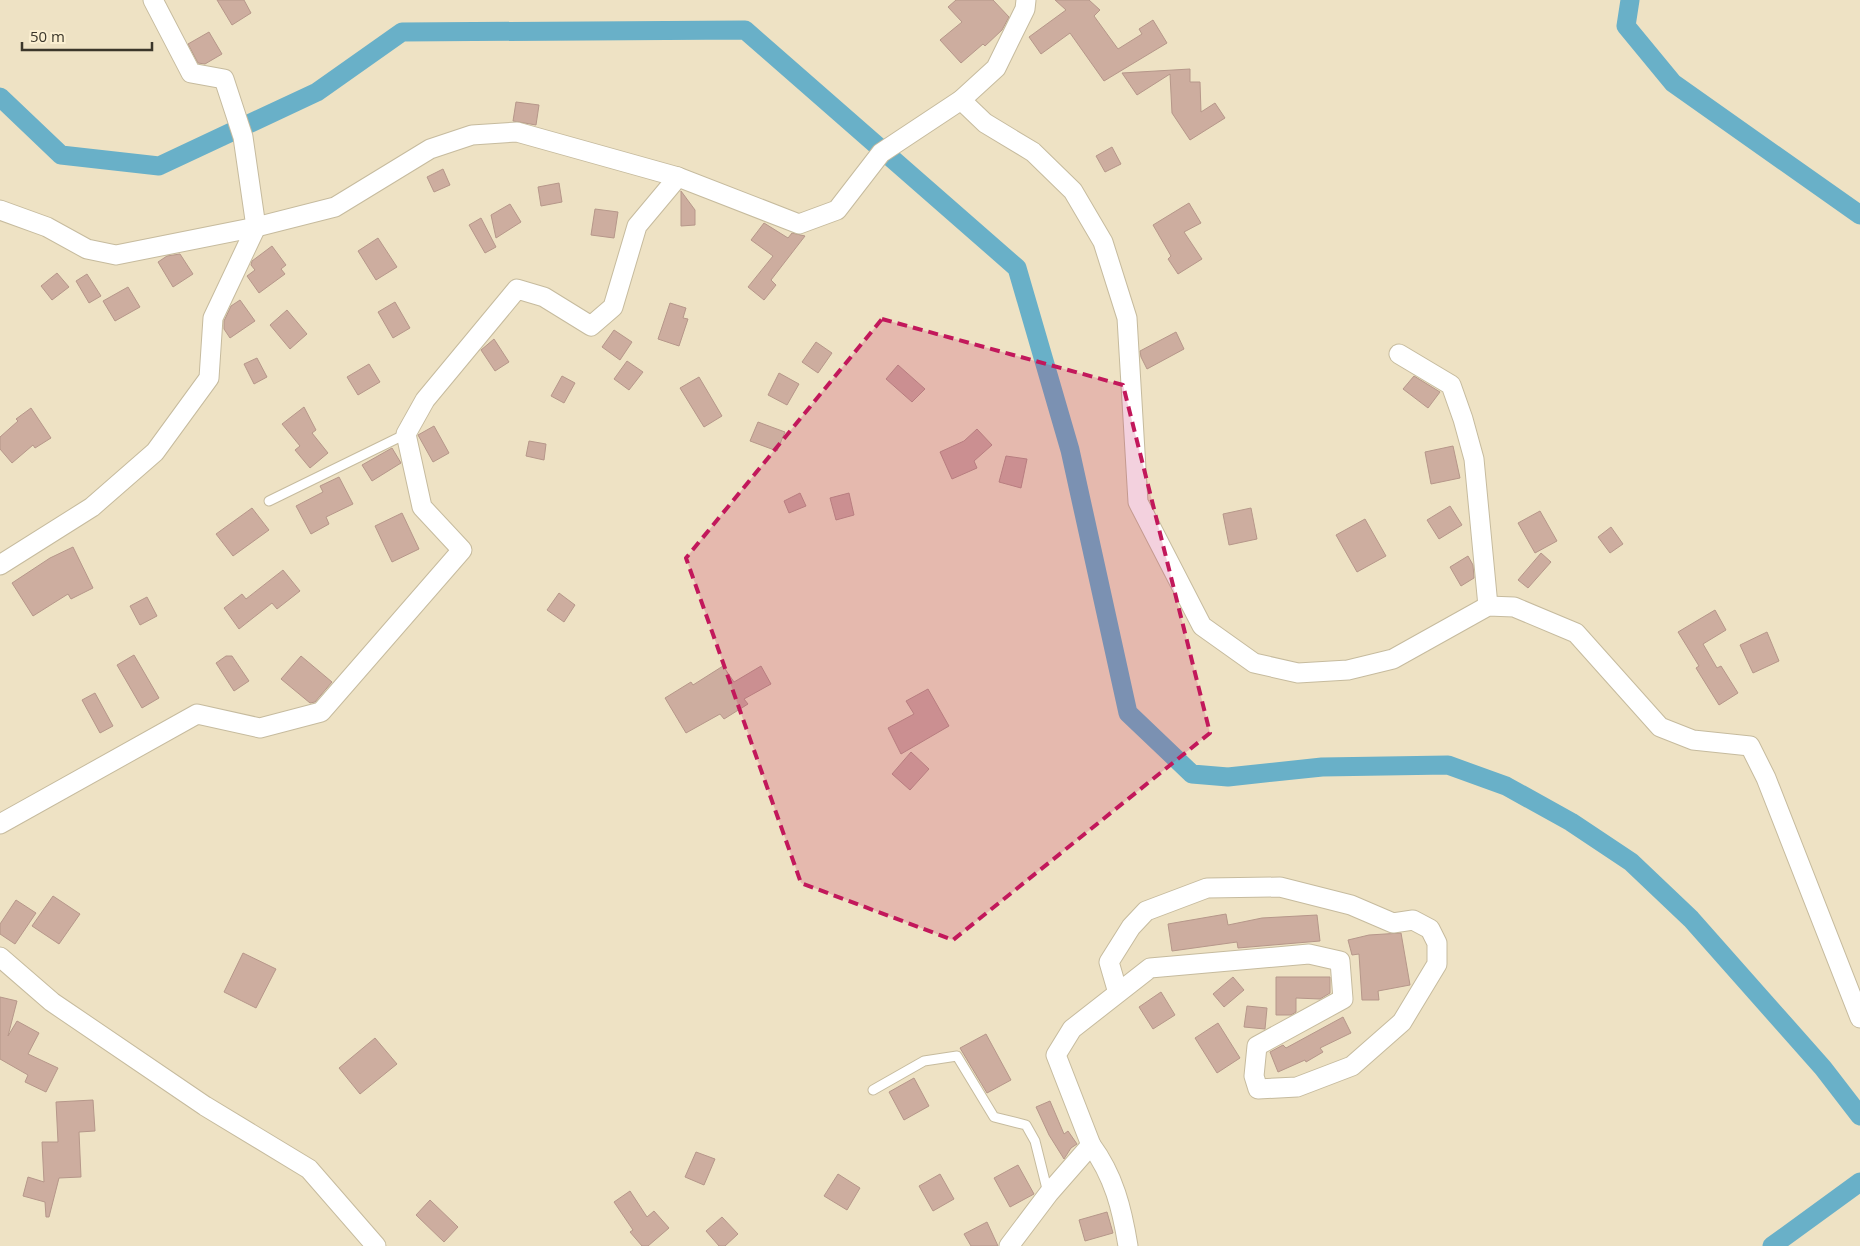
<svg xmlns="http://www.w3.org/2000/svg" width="1860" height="1246" viewBox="0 0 1860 1246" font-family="'Open Sans',sans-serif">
	<rect width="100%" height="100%" fill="#eee2c4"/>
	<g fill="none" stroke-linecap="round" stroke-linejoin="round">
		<g stroke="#69b0c8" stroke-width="19">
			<path d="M 1630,0 L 1626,26 L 1673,83 L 1860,215"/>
			<path d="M 0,97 L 61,155 L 159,166 L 317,92 L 402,32 L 745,30 L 1017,268 L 1070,450 L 1128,713 L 1192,774 L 1228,777 L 1322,767 L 1448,765 L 1506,786 L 1571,822 L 1631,862 L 1691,919 L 1823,1068 L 1860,1116"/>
			<path d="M 1772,1246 L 1860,1182"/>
		</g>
	</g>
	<g fill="#cdad9f" stroke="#b6978a">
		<path d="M 217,0 L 244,0 L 251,13 L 232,25 Z"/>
		<path d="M 956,0 L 993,0 L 1009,17 L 1002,30 L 985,46 L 983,44 L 961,63 L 940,40 L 962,22 L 948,7 Z"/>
		<path d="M 1055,0 L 1089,0 L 1100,10 L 1094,16 L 1118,49 L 1142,34 L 1139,29 L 1153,20 L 1167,43 L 1104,81 L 1070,33 L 1041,54 L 1029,37 L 1066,10 Z"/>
		<path d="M 209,32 L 222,54 L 205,64 L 198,63 L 188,44 Z"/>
		<path d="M 1190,69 L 1190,82 L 1200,82 L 1201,112 L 1215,103 L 1225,118 L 1190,140 L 1172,113 L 1170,74 L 1137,95 L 1122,73 Z"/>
		<path d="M 516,102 L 539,105 L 536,125 L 513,121 Z"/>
		<path d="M 1112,147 L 1121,164 L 1105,172 L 1096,156 Z"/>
		<path d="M 443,169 L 450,185 L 434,192 L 427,177 Z"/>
		<path d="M 559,183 L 562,202 L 541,206 L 538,187 Z"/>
		<path d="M 681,191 L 695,210 L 695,225 L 681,226 Z"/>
		<path d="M 1189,203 L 1201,223 L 1184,232 L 1202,259 L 1178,274 L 1168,259 L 1171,256 L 1153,225 Z"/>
		<path d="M 510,204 L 521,222 L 496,238 L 491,215 Z"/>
		<path d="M 595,209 L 618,212 L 614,238 L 591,235 Z"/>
		<path d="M 481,218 L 496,247 L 485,253 L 469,225 Z"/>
		<path d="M 764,223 L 788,238 L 792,233 L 805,236 L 771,280 L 776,285 L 764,300 L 748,287 L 773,256 L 751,240 Z"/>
		<path d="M 378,238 L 397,267 L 376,280 L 358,251 Z"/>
		<path d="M 272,246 L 286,265 L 281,269 L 285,274 L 259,293 L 247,276 L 255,270 L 251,265 L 252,261 Z"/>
		<path d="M 180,254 L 193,274 L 173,287 L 158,262 L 167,256 Z"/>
		<path d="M 57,273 L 69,287 L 52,300 L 41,286 Z"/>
		<path d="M 87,274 L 101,296 L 89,303 L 76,281 Z"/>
		<path d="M 128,287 L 140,307 L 115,321 L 103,301 Z"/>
		<path d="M 240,300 L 255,321 L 230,338 L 224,329 L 224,321 L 231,306 Z"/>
		<path d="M 395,302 L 410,328 L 393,338 L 378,312 Z"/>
		<path d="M 670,303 L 686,308 L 683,318 L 688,319 L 679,346 L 658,339 Z"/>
		<path d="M 287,310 L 307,334 L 290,349 L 270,325 Z"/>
		<path d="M 614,330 L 632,342 L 620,360 L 602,347 Z"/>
		<path d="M 1176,332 L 1184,349 L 1147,369 L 1141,357 L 1140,351 Z"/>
		<path d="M 494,339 L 509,362 L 495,371 L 481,350 Z"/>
		<path d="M 816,342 L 832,353 L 818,373 L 802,362 Z"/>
		<path d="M 257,358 L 267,377 L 254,384 L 244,364 Z"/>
		<path d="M 627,361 L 643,372 L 629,390 L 614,379 Z"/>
		<path d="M 369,364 L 380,382 L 358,395 L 347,377 Z"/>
		<path d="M 898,365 L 925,389 L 912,402 L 886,379 Z"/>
		<path d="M 779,373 L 799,384 L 787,405 L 768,395 Z"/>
		<path d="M 562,376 L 575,383 L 564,403 L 551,396 Z"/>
		<path d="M 1414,376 L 1440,392 L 1428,408 L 1403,389 Z"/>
		<path d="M 699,377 L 722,416 L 704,427 L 680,388 Z"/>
		<path d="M 304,407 L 316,430 L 312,433 L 328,453 L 310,468 L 295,450 L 300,446 L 282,424 Z"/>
		<path d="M 31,408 L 51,438 L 35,448 L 33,445 L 12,463 L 0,449 L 0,437 L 18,421 L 16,419 Z"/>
		<path d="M 758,422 L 785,432 L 777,451 L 750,441 Z"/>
		<path d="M 434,426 L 449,453 L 433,462 L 418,435 Z"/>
		<path d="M 977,429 L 992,445 L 974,461 L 977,468 L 952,479 L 940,452 L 964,441 Z"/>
		<path d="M 529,441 L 546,444 L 544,460 L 526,456 Z"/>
		<path d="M 1453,446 L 1460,478 L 1431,484 L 1425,452 Z"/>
		<path d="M 392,448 L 401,463 L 372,481 L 362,465 Z"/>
		<path d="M 1006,456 L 1027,459 L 1021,488 L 999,482 Z"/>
		<path d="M 339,477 L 353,504 L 326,517 L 329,524 L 311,534 L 296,506 L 323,492 L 320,486 Z"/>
		<path d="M 800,493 L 806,506 L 789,513 L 784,501 Z"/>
		<path d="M 849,493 L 854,515 L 836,520 L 830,498 Z"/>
		<path d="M 1450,506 L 1462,525 L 1439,539 L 1427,520 Z"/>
		<path d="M 252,508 L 269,530 L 233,556 L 216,534 Z"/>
		<path d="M 1251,508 L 1257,539 L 1229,545 L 1223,514 Z"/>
		<path d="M 1540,511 L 1557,541 L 1535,553 L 1518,523 Z"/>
		<path d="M 402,513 L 419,549 L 392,562 L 375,526 Z"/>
		<path d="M 1365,519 L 1386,556 L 1357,572 L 1336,535 Z"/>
		<path d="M 1611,527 L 1623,544 L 1610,553 L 1598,537 Z"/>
		<path d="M 73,547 L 93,588 L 71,599 L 68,594 L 33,616 L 12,583 L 50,558 Z"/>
		<path d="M 1541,553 L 1551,562 L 1528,588 L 1518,580 Z"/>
		<path d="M 1468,556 L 1473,565 L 1474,578 L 1461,586 L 1450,567 Z"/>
		<path d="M 283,570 L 300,591 L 277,609 L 272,603 L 239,629 L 224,608 L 242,594 L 246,599 Z"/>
		<path d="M 559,593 L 575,605 L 564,622 L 547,610 Z"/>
		<path d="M 147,597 L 157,616 L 140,625 L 130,606 Z"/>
		<path d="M 1715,610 L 1726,630 L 1703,644 L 1717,668 L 1721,666 L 1738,693 L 1719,705 L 1696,668 L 1699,666 L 1678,632 Z"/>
		<path d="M 1767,632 L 1779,661 L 1753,673 L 1740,645 Z"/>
		<path d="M 134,655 L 159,698 L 142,708 L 117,665 Z"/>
		<path d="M 226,656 L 232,656 L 249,681 L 234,691 L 216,663 Z"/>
		<path d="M 301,656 L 332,682 L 315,702 L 310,703 L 281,679 Z"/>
		<path d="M 723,666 L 734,682 L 761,666 L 771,684 L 744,699 L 748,704 L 724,719 L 720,714 L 686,733 L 665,698 L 691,682 L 693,685 Z"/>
		<path d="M 928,689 L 949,726 L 901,754 L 888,728 L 914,714 L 906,701 Z"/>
		<path d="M 95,693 L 113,726 L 100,733 L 82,700 Z"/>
		<path d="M 911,752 L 929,769 L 910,790 L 892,774 Z"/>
		<path d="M 53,896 L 80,914 L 59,944 L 32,926 Z"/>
		<path d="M 16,900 L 36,913 L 15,944 L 0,934 L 0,924 Z"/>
		<path d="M 1226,914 L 1228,925 L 1262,918 L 1317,915 L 1320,941 L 1238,948 L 1237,942 L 1172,951 L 1168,924 Z"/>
		<path d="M 1401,933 L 1410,985 L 1378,991 L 1379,1000 L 1362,1000 L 1359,954 L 1352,955 L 1348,940 L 1369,935 Z"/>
		<path d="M 243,953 L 276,969 L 256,1008 L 224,992 Z"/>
		<path d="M 1233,977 L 1244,990 L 1224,1007 L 1213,994 Z"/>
		<path d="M 1276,977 L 1330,977 L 1330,993 L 1320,999 L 1296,998 L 1296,1012 L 1291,1015 L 1276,1015 Z"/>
		<path d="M 1161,992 L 1175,1015 L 1153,1029 L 1139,1007 Z"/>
		<path d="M 0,997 L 17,1001 L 8,1036 L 17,1021 L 39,1033 L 28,1054 L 58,1068 L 46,1092 L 25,1082 L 28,1075 L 0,1059 Z"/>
		<path d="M 1247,1006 L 1267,1008 L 1265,1029 L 1244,1027 Z"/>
		<path d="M 1343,1017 L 1351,1033 L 1320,1048 L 1323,1052 L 1306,1062 L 1305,1060 L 1278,1072 L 1270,1052 L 1283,1045 L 1286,1048 Z"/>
		<path d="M 1218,1023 L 1240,1058 L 1217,1073 L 1195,1038 Z"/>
		<path d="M 986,1034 L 1011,1080 L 987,1093 L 960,1048 Z"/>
		<path d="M 375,1038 L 397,1064 L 360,1094 L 339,1068 Z"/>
		<path d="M 914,1078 L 929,1106 L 904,1120 L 889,1092 Z"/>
		<path d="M 93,1100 L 95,1131 L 79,1132 L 81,1177 L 59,1178 L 49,1217 L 46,1217 L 45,1202 L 23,1196 L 28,1177 L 44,1182 L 42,1142 L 58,1142 L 56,1102 Z"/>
		<path d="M 1050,1101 L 1064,1134 L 1068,1131 L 1077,1144 L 1071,1148 L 1064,1159 L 1049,1135 L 1036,1107 Z"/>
		<path d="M 696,1152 L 715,1159 L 704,1185 L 685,1177 Z"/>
		<path d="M 1018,1165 L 1034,1194 L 1010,1207 L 994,1178 Z"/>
		<path d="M 838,1174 L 860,1188 L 847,1210 L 824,1196 Z"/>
		<path d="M 940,1174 L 954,1199 L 933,1211 L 919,1186 Z"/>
		<path d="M 630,1191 L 647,1217 L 654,1211 L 669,1228 L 648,1246 L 642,1246 L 630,1232 L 633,1230 L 614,1202 Z"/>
		<path d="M 430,1200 L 458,1227 L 444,1242 L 416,1215 Z"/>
		<path d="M 1107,1212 L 1113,1233 L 1085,1241 L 1079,1220 Z"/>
		<path d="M 722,1217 L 738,1234 L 725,1246 L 719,1246 L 706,1231 Z"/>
		<path d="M 987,1222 L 998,1246 L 971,1246 L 964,1234 Z"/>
	</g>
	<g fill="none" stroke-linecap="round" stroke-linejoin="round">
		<g stroke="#c6bb9e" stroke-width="11">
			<g id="lane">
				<path d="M 269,501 L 406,434"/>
				<path d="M 873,1090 L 924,1061 L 957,1056 L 994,1117 L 1026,1125 L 1035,1141 L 1048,1193"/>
			</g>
		</g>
		<g stroke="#c6bb9e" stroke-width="21">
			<g id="street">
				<path d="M 961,100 L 985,123 L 1033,152 L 1073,191 L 1103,242 L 1127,318 L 1138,502 L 1202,626 L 1254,663 L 1298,673 L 1348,670 L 1393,659 L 1488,606 L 1514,607 L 1576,633 L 1660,727 L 1693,740 L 1750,746 L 1766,778 L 1860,1018"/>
				<path d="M 0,210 L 47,227 L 87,249 L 116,255 L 256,227 L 335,207 L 430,149 L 472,135 L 517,132 L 678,177"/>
				<path d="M 1399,354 L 1451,385 L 1463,419 L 1474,459 L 1488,606"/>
				<path d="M 0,565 L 92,507 L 155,452 L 209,378 L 213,318 L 256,227 L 243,137 L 224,79 L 191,73 L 153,0"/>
				<path d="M 0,824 L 197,714 L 260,728 L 321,712 L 462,550 L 422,507 L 406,434 L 425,400 L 517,289 L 544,297 L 591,326 L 613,307 L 637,226 L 678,177 L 799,224 L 837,210 L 881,153 L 961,100 L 996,68 L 1025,9 L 1026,0"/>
				<path d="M 0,957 L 52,1002 L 205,1106 L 309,1169 L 376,1246"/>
				<path d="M 1091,1145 C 1114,1176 1122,1209 1128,1246"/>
				<path d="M 1009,1246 L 1049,1193 L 1091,1145 L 1056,1055 L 1072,1029 L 1150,968 L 1309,954 L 1340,961 L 1343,999 L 1257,1046 L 1254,1076 L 1258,1089 L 1297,1087 L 1352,1066 L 1402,1022 L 1437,964 L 1437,943 L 1430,929 L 1413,920 L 1393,923 L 1351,905 L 1280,887 L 1207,888 L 1146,911 L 1131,927 L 1109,962 L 1118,993"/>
			</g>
		</g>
		<use href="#lane" stroke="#fff" stroke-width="9"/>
		<use href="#street" stroke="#fff" stroke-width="19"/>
	</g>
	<path fill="#c2185b" fill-opacity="0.2" stroke="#c2185b" stroke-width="4" stroke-dasharray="10 6" stroke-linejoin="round" d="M 882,319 L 1123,385 L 1210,733 L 953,940 L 801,883 L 686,558 Z"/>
	<path d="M22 42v8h130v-8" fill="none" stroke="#3b362a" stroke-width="2.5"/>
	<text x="30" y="42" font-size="15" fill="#3b362a" stroke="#fbefd1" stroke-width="4" paint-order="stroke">50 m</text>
</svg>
